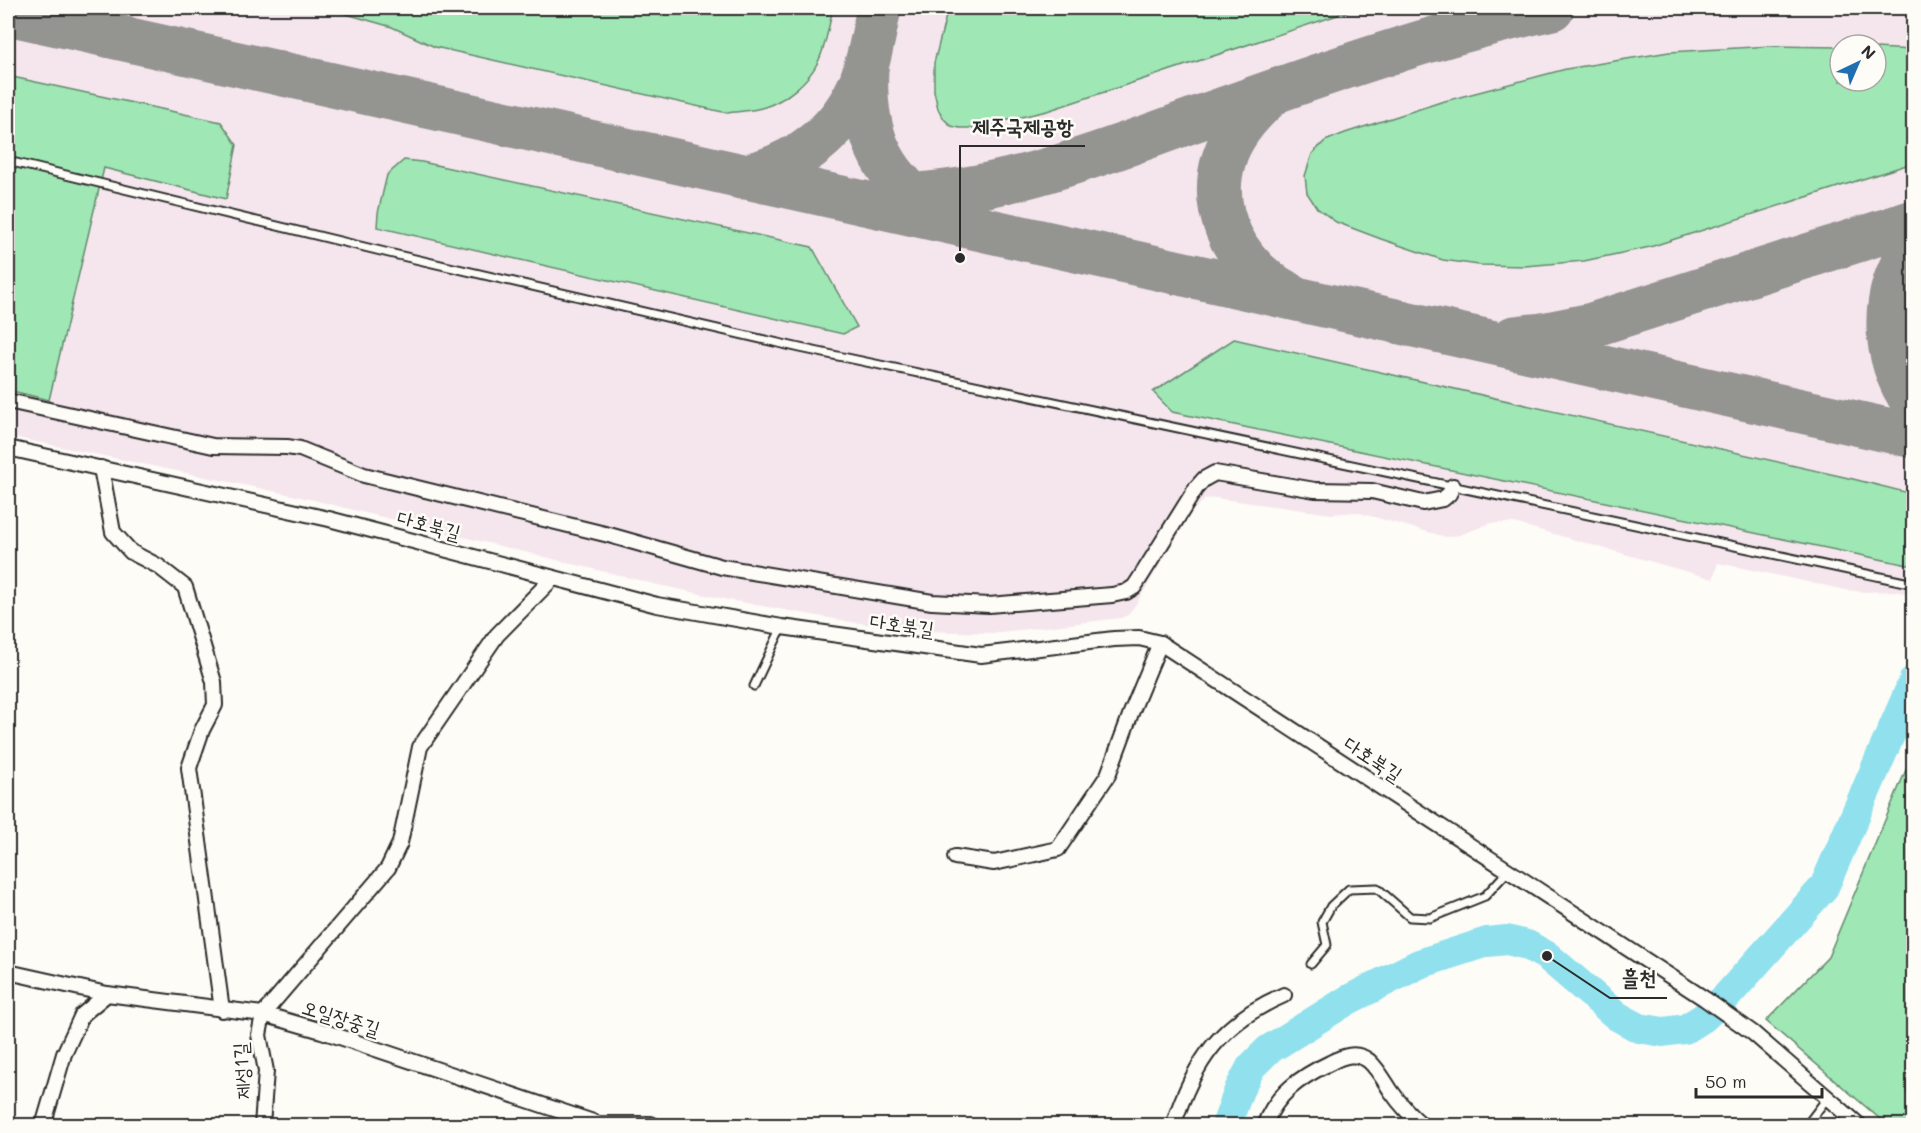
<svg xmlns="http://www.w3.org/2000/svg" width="1921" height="1133" viewBox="0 0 1921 1133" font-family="Mali,'Poor Story',sans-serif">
	<rect width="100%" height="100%" fill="#fdfcf7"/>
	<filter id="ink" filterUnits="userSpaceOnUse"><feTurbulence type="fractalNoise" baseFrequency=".0167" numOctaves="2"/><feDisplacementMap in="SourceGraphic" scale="12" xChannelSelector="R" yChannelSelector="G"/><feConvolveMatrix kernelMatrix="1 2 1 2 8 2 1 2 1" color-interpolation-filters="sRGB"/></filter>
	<g filter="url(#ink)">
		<path fill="#f5e6ed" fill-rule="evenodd" d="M 8,8 L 1913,8 L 1913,595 L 1895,591 L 1865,592 L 1846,590 L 1718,563 L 1713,579 L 1514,523 L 1491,523 L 1460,535 L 1446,537 L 1356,512 L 1331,514 L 1215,498 L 1206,499 L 1194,509 L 1136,604 L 1128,615 L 1121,618 L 993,633 L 923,631 L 851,622 L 729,600 L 658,585 L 301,497 L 8,436 ZM 1840,45 L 1876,45 L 1876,81 L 1840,81 Z"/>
		<g fill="#9fe7b4" stroke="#658970" stroke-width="1.5">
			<path d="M 325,8 L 833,8 C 829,25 826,46 818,62 C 808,82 786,100 765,107 C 753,111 739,111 727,113 L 435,47 L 392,27 Z"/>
			<path d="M 948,8 L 1359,8 L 1047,111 L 974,128 L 960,128 L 951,126 L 944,119 L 938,109 L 934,91 L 934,63 Z"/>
			<path d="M 1771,46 L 1840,47 L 1840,81 L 1876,81 L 1876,48 L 1913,50 L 1913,163 L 1650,247 L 1584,261 L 1525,266 L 1479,265 L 1443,260 L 1381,239 L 1336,222 L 1317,208 L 1307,193 L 1305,176 L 1312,154 L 1325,141 L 1345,133 L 1441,102 L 1566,69 L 1669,52 Z"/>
			<path d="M 8,76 L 221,122 L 237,145 L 226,199 L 104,168 L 49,400 L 8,390 Z"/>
			<path d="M 404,160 L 422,162 L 812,247 L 857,327 L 843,334 L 377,227 L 378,213 L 387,175 Z"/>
			<path d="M 1234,339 L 1853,479 L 1913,494 L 1913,566 L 1172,412 L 1153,392 Z"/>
			<path d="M 1913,753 L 1914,1059 L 1906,1090 L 1913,1110 L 1913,1125 L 1887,1125 L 1766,1021 L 1828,957 Z"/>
		</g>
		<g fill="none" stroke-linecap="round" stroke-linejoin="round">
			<path stroke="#90e0ed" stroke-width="30" d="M 1226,1126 L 1239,1090 L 1251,1067 L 1268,1050 L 1348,1000 L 1419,964 L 1487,942 L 1507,940 L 1527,945 L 1547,956 L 1617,1016 L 1639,1028 L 1663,1032 L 1685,1029 L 1703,1018 L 1726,997 L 1824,887 L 1914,680"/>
			<g stroke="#949491" stroke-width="45">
				<path d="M 8,13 L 1914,436"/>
				<path d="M 866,67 C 863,131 878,171 930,210"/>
				<path d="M 1273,93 C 1252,111 1232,132 1224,159 C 1207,214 1239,269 1288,294"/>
				<path d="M 741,177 C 795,167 842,132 862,80 C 870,57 874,32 879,8"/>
				<path d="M 893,196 C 1002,195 1112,149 1213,113 C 1324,73 1437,34 1552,8"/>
				<path d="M 1914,247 C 1879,290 1882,360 1914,403"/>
				<path d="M 1514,338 L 1542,335 L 1592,325 L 1914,222"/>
			</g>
			<g stroke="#2b2b2b" stroke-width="11">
				<g id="service">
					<path d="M 8,161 L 389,253 L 800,348 L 1914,584"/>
					<path d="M 754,686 L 782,627"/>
					<path d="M 1311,964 L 1327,945 L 1322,922 L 1331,906 L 1349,889 L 1377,888 L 1410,917 L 1430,918 L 1485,896 L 1508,871"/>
					<path d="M 1806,1126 L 1828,1097"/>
				</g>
			</g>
			<g stroke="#2b2b2b" stroke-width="18">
				<g id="minor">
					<path d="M 8,401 L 213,446 L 287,447 L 300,449 L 364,475 L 609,535 L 722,567 L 932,602 L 989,605 L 1112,595 L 1126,592 L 1134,587 L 1138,581 L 1196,488 L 1204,479 L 1215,473 L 1315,490 L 1372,491 L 1423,503 L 1443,499 L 1449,494 L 1453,486"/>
					<path d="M 8,448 L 329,519 L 657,605 L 782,627 L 981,655 L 1114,639 L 1139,638 L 1160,643 L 1705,999 L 1753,1033 L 1860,1126"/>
					<path d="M 101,468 L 113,532 L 131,552 L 158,566 L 185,587 L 214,682 L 215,705 L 202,730 L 189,768 L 222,1010"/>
					<path d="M 955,857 L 994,863 L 1058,849 L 1108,775 L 1131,713 L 1160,643"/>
					<path d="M 8,972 L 107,994 L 263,1014 L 322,1031 L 599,1124 L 650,1124 L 655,1126"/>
					<path d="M 43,1126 L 64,1054 L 82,1015 L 107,994"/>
					<path d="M 262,1126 L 266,1071 L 259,1035 L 263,1014 L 388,868 L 400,843 L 420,747 L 497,635 L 553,578"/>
					<path d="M 1173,1126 C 1194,1061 1221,1022 1284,995"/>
					<path d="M 1264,1126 C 1276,1094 1300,1077 1330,1063 C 1343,1056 1356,1051 1369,1061 C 1378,1069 1385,1082 1391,1091 C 1400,1104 1411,1116 1423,1126"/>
				</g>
			</g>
			<use href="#service" stroke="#fdfcf7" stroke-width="7"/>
			<use href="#minor" stroke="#fdfcf7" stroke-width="14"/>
		</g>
	</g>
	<g text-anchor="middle" stroke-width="5" stroke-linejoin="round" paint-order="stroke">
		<g font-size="20" fill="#2b2b2b" stroke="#fdfcf7">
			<text transform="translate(429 525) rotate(15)" y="7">다호북길</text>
			<text transform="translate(902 625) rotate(8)" y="7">다호북길</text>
			<text transform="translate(1373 759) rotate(33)" y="7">다호북길</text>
			<text transform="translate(341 1018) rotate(17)" y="7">오일장중길</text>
			<text transform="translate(242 1071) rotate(-93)" y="7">제성1길</text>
		</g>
	</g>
	<path fill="none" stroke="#2b2b2b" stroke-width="2" d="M960 258L960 146H1085M1547 956L1610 998H1667"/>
	<g fill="#2b2b2b" stroke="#fdfcf7" stroke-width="2">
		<circle cx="960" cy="258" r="6"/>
		<circle cx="1547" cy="956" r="6"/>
	</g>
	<g font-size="21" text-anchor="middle" font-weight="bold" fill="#2b2b2b" stroke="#fdfcf7" stroke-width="5" stroke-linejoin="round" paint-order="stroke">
		<text x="1023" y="134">제주국제공항</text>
		<text x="1639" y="985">흘천</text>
	</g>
	<rect width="1921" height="1133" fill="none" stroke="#fdfcf7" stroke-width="30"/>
	<rect x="15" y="15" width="1891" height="1103" fill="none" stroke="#2b2b2b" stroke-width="2" filter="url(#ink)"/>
	<g transform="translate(1858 63) rotate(44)"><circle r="28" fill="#fdfcf7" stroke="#a9a8a5" stroke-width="1.5"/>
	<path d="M0-4.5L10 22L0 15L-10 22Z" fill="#1f6fb2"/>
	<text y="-9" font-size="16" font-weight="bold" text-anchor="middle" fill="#2b2b2b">N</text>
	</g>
	<path d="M1696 1088v9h126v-9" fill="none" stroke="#2b2b2b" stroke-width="3"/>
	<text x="1705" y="1088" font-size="18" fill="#2b2b2b" stroke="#fdfcf7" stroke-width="4.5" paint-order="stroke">50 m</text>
</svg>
